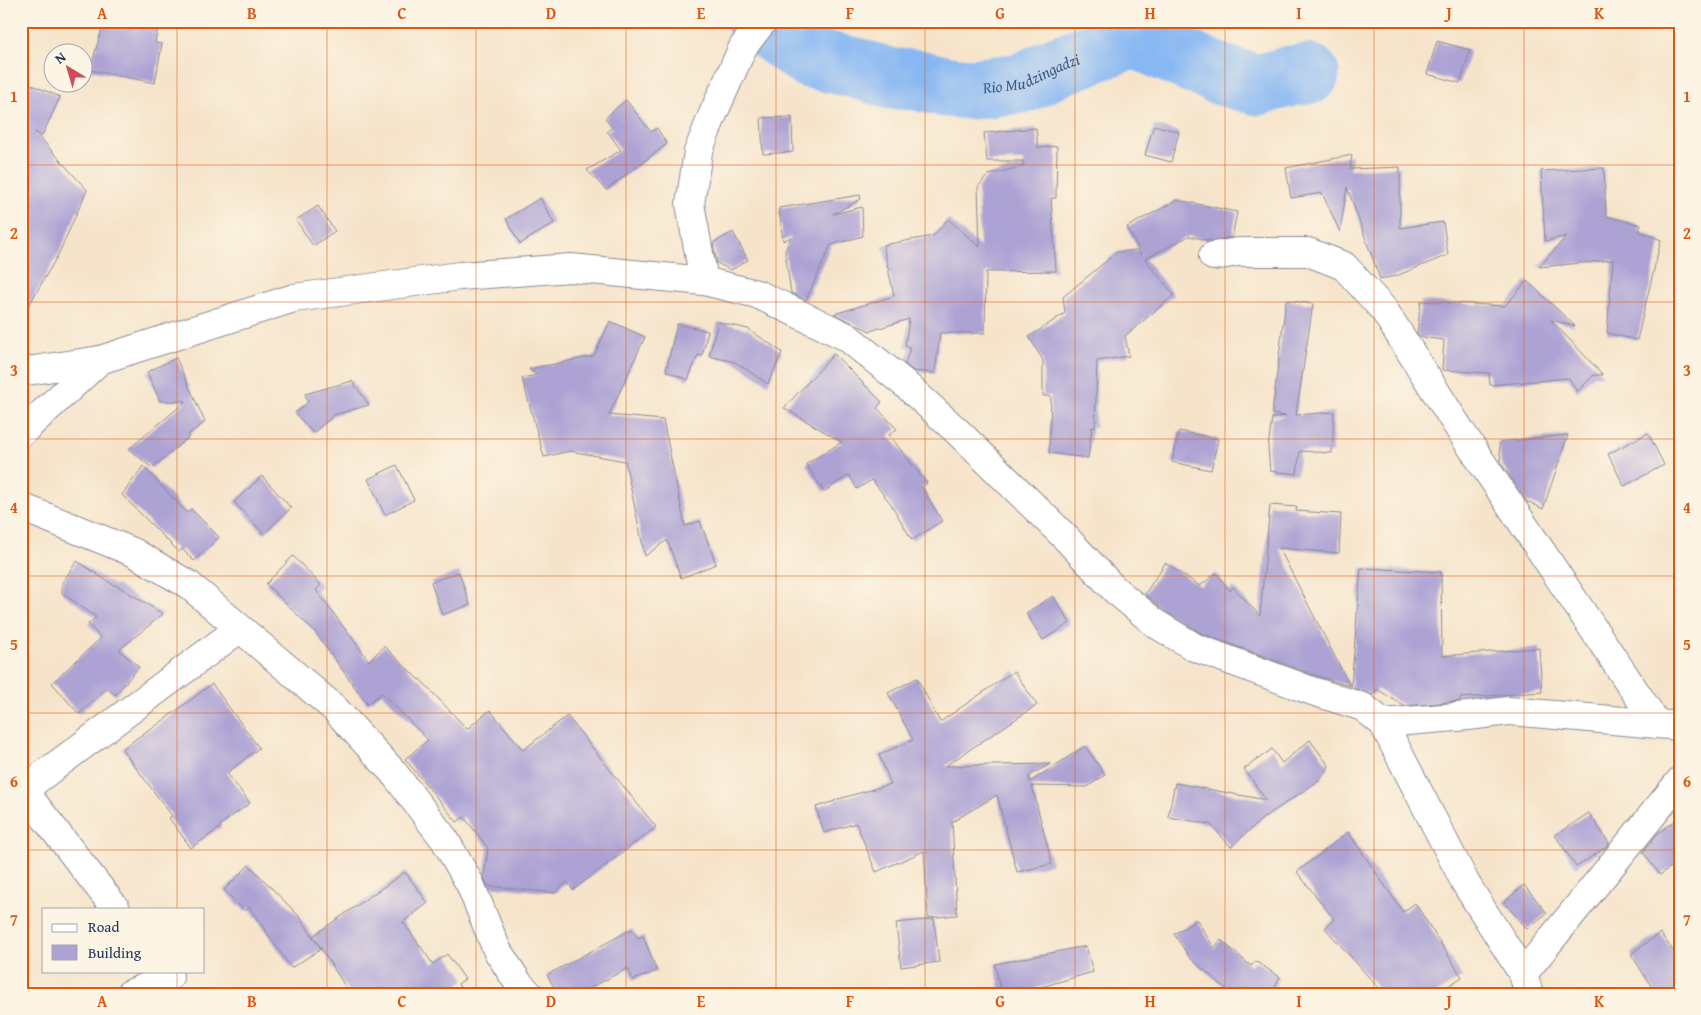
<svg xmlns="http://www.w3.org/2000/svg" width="1701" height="1015" viewBox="0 0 1701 1015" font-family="'Gentium Book Plus',serif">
	<rect width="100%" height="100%" fill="#fcf5e5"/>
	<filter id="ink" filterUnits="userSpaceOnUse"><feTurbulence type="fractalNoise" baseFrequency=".02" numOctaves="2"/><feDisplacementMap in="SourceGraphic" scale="10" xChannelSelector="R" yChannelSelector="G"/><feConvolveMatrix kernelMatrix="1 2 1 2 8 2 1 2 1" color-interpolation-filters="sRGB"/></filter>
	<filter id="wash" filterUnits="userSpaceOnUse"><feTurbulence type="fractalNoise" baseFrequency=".0096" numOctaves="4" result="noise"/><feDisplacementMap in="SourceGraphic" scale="20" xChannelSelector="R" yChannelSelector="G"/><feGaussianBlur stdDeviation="1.12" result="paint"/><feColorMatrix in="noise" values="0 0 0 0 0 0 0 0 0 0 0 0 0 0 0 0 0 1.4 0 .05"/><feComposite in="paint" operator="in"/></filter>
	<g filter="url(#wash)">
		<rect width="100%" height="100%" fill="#f6e4ca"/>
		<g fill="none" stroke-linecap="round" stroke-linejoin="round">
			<path stroke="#88b8f3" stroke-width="61" id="s1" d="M 757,21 L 809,58 L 856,68 L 892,79 L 918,80 L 947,87 L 971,89 L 1023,83 L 1058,66 L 1126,40 L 1142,41 L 1221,75 L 1258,85 L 1291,76 L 1309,74"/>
		</g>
		<g id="blocks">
			<g fill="#aca2d4">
				<path d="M 104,21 L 159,21 L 155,43 L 162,44 L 155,83 L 90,70 Z"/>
				<path d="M 1437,41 L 1470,50 L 1460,83 L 1427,74 Z"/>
				<path d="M 21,80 L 60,97 L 42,136 L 35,132 L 87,190 L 59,253 L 21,319 Z"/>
				<path d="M 626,100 L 651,132 L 657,128 L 667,144 L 606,190 L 587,170 L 621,150 L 607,131 L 612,128 L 605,118 Z"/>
				<path d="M 792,117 L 793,152 L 763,154 L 761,118 Z"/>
				<path d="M 1154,125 L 1179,132 L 1171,162 L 1145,155 Z"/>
				<path d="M 1036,128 L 1038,148 L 1057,146 L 1056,198 L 1051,198 L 1056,271 L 986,272 L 985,333 L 940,333 L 935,373 L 913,371 L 905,364 L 910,348 L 905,346 L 909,319 L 870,331 L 834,314 L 894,296 L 883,245 L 933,236 L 948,219 L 980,247 L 978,187 L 988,175 L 1024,166 L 1023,161 L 987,161 L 984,133 Z"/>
				<path d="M 1352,155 L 1350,169 L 1400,167 L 1400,228 L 1443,222 L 1448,255 L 1396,276 L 1380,279 L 1347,187 L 1340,232 L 1322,193 L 1291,198 L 1286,168 Z"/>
				<path d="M 1604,168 L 1606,216 L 1641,225 L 1639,231 L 1661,240 L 1637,340 L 1607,333 L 1613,260 L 1539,267 L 1567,236 L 1545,241 L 1541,171 Z"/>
				<path d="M 860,195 L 861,199 L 833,214 L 862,207 L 863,236 L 831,245 L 806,300 L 791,293 L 785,251 L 791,237 L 783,241 L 779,208 Z"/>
				<path d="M 540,198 L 554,223 L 520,244 L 506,219 Z"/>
				<path d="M 1177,200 L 1237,212 L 1232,237 L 1211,241 L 1189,236 L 1145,259 L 1174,295 L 1125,336 L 1129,356 L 1097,361 L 1095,428 L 1092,427 L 1088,458 L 1049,453 L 1051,396 L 1043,396 L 1043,360 L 1029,337 L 1065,313 L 1063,297 L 1117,252 L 1137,250 L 1141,255 L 1127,227 Z"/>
				<path d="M 318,206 L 335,231 L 313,246 L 296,220 Z"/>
				<path d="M 733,232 L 748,260 L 731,270 L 717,263 L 713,243 Z"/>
				<path d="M 1527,281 L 1575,326 L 1551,320 L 1603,375 L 1594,375 L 1577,392 L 1569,378 L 1490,385 L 1489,373 L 1442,370 L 1444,340 L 1420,337 L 1417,333 L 1421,301 L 1505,306 Z"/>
				<path d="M 1286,300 L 1313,304 L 1296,415 L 1334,412 L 1332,453 L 1300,451 L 1297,474 L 1270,471 L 1268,448 L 1272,418 L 1286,416 L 1272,414 Z"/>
				<path d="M 610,321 L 645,337 L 609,415 L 663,420 L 685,526 L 700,521 L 716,564 L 681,578 L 667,540 L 645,556 L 625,461 L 570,451 L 544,457 L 522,378 L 537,375 L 529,369 L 594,356 Z"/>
				<path d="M 718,322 L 748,329 L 782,352 L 768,384 L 735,362 L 709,356 Z"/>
				<path d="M 677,324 L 708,331 L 702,356 L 698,355 L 688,380 L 666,371 Z"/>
				<path d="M 834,354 L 882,402 L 877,408 L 897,429 L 889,435 L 927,483 L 922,487 L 942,521 L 912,540 L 891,504 L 872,480 L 857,489 L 849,475 L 824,492 L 806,464 L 842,442 L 784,408 Z"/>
				<path d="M 176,358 L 205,422 L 188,435 L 189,437 L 152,468 L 129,449 L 186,401 L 160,401 L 147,372 Z"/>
				<path d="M 352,381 L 369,405 L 334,415 L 313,433 L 295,413 L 308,402 L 305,394 Z"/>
				<path d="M 1179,431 L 1218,439 L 1211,470 L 1172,462 Z"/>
				<path d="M 1648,433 L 1664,465 L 1624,486 L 1608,454 Z"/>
				<path d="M 1568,435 L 1543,509 L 1529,502 L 1528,503 L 1501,463 L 1499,442 Z"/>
				<path d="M 397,465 L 414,500 L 385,515 L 368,479 Z"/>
				<path d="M 143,466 L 187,513 L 191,509 L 219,537 L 194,561 L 182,549 L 179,552 L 122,495 Z"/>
				<path d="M 262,476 L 291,508 L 264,534 L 234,502 Z"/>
				<path d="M 1270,505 L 1297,507 L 1296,511 L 1341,514 L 1339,553 L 1279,548 L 1350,686 L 1317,676 L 1201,633 L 1165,611 L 1145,594 L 1165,563 L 1200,586 L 1216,573 L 1230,591 L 1233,587 L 1260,616 Z"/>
				<path d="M 293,556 L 321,585 L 316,590 L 369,661 L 384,646 L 419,680 L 420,679 L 467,729 L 490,710 L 523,750 L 567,716 L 656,827 L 573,890 L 567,882 L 555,893 L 488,886 L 484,878 L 488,848 L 464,817 L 457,822 L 405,759 L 428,740 L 382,693 L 367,704 L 315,632 L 266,584 Z"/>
				<path d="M 77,561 L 115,586 L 116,585 L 163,614 L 119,650 L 139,667 L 115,695 L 107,688 L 79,714 L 52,683 L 101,638 L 88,624 L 96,617 L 62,593 L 62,583 Z"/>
				<path d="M 1361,568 L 1441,572 L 1442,656 L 1539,648 L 1542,692 L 1460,698 L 1460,701 L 1404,706 L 1377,689 L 1373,695 L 1351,687 Z"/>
				<path d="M 459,572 L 470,605 L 442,615 L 431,582 Z"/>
				<path d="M 1053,596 L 1070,623 L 1043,640 L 1026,613 Z"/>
				<path d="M 1014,671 L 1037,705 L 945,766 L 1050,764 L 1029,776 L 1030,782 L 1085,746 L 1105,775 L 1087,787 L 1032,786 L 1052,864 L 1017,872 L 997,795 L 952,822 L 957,915 L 928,918 L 924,851 L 876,872 L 856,823 L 824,833 L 816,807 L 835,801 L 835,800 L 891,784 L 879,755 L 913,740 L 888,693 L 917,678 L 940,722 Z"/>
				<path d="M 212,684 L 259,748 L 227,773 L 250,803 L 220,825 L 221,827 L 191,848 L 169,818 L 172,816 L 122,749 L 148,730 L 149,731 Z"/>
				<path d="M 1310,740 L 1329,766 L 1320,780 L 1263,818 L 1231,847 L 1210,824 L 1168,817 L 1175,783 L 1266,800 L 1244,769 L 1272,749 L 1282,763 Z"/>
				<path d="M 1589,813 L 1609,843 L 1606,847 L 1576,867 L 1555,835 Z"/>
				<path d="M 1680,817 L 1680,860 L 1660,875 L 1643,852 L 1657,834 Z"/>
				<path d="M 1348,832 L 1403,912 L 1415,903 L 1462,977 L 1436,994 L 1384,994 L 1325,928 L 1334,919 L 1297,872 Z"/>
				<path d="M 249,865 L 300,917 L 321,949 L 291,968 L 249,907 L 245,911 L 224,890 Z"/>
				<path d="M 405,872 L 428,903 L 403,922 L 433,964 L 447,954 L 465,979 L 458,984 L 464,994 L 350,994 L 313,936 Z"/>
				<path d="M 1524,885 L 1547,913 L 1527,929 L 1504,902 Z"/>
				<path d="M 934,919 L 939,962 L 901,967 L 896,923 Z"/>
				<path d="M 1197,920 L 1214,948 L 1221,940 L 1251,966 L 1255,961 L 1280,977 L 1275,986 L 1284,994 L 1232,994 L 1190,958 L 1174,934 Z"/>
				<path d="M 632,929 L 638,938 L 643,936 L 657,971 L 633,980 L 628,968 L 579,994 L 558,994 L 547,975 Z"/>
				<path d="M 1660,933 L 1680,960 L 1680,994 L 1656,994 L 1631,954 Z"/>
				<path d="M 1086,946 L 1093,972 L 1034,989 L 1035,994 L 1001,994 L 995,964 Z"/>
			</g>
		</g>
	</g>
	<g filter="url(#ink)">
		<use href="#blocks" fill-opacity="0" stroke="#888a94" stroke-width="1"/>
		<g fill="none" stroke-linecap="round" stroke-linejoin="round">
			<g stroke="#888a94" stroke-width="30">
				<g id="street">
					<path d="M 1213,256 L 1239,252 L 1308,252 L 1344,266 L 1384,310 L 1460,430 L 1657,724"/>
					<path d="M 704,281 L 690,204 L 698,152 L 713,114 L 743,47 L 763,21"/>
					<path d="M 21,372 L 100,360 L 294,298 L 460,276 L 571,268 L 704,281 L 757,294 L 847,337 L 905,384 L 959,433 L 1066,538 L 1114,589 L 1156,624 L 1194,647 L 1312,691 L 1363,707 L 1383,723 L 1466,884 L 1523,974 L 1529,994"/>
					<path d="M 21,433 L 100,360"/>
					<path d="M 21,507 L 133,552 L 189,585 L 334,708 L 393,772 L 445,840 L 470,884 L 497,950 L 519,984 L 529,994"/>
					<path d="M 1383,723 L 1468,716 L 1509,711 L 1680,726"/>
					<path d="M 21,787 L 116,909"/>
					<path d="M 23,790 L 239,629"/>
					<path d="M 1523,974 L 1680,781"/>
					<path d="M 130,994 L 169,977"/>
				</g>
			</g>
			<use href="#street" stroke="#fff" stroke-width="28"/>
		</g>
	</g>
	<path fill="none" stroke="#de5710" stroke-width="1" stroke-opacity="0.55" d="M 177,21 L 177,909M 327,21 L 327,994M 476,21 L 476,994M 626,21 L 626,994M 776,21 L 776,994M 925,21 L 925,994M 1075,21 L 1075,994M 1225,21 L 1225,994M 1374,21 L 1374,994M 1524,21 L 1524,994M 21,165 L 1680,165M 21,302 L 1680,302M 21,439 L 1680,439M 21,576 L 1680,576M 21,713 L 1680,713M 21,850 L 1680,850M 177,971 L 177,994"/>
	<g text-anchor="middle" stroke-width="5" stroke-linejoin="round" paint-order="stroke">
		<g font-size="16" font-style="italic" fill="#3c588b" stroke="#fcf5e5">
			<text dy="6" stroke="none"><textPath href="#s1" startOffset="292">Rio Mudzingadzi</textPath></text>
		</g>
	</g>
	<rect width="1701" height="1015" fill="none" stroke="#fcf5e5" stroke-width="55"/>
	<rect x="42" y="908" width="162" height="65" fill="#fcf5e5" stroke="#a2a6af"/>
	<rect x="52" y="924" width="25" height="8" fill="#ffffff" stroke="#a2a6af"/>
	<text x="88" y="932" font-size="15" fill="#1b2f5e">Road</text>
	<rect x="52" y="945" width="25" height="15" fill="#aca2d4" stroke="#a2a6af"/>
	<text x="88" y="958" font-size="15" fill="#1b2f5e">Building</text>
	<g transform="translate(68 68) rotate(322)"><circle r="24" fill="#fcf5e5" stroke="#a2a6af"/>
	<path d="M0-4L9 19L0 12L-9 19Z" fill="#d1495b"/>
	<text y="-8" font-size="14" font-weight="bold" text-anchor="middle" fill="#1b2f5e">N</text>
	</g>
	<rect x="28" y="28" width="1646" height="960" fill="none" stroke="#de5710" stroke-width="2"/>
	<g font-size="16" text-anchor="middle" font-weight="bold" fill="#de5710">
		<text x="102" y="19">A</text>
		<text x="252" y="19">B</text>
		<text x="402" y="19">C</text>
		<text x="551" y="19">D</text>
		<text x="701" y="19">E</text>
		<text x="850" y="19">F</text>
		<text x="1000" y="19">G</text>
		<text x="1150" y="19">H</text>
		<text x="1299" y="19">I</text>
		<text x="1449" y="19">J</text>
		<text x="1599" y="19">K</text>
		<text x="14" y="102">1</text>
		<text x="1687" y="102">1</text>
		<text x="14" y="239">2</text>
		<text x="1687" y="239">2</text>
		<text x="14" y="376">3</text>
		<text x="1687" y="376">3</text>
		<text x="14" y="513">4</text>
		<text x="1687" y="513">4</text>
		<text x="14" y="650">5</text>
		<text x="1687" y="650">5</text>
		<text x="14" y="787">6</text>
		<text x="1687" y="787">6</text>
		<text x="14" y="925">7</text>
		<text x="1687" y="925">7</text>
		<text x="102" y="1007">A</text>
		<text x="252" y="1007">B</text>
		<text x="402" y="1007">C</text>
		<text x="551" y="1007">D</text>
		<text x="701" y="1007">E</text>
		<text x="850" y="1007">F</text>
		<text x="1000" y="1007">G</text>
		<text x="1150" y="1007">H</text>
		<text x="1299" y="1007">I</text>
		<text x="1449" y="1007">J</text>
		<text x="1599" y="1007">K</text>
	</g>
</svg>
